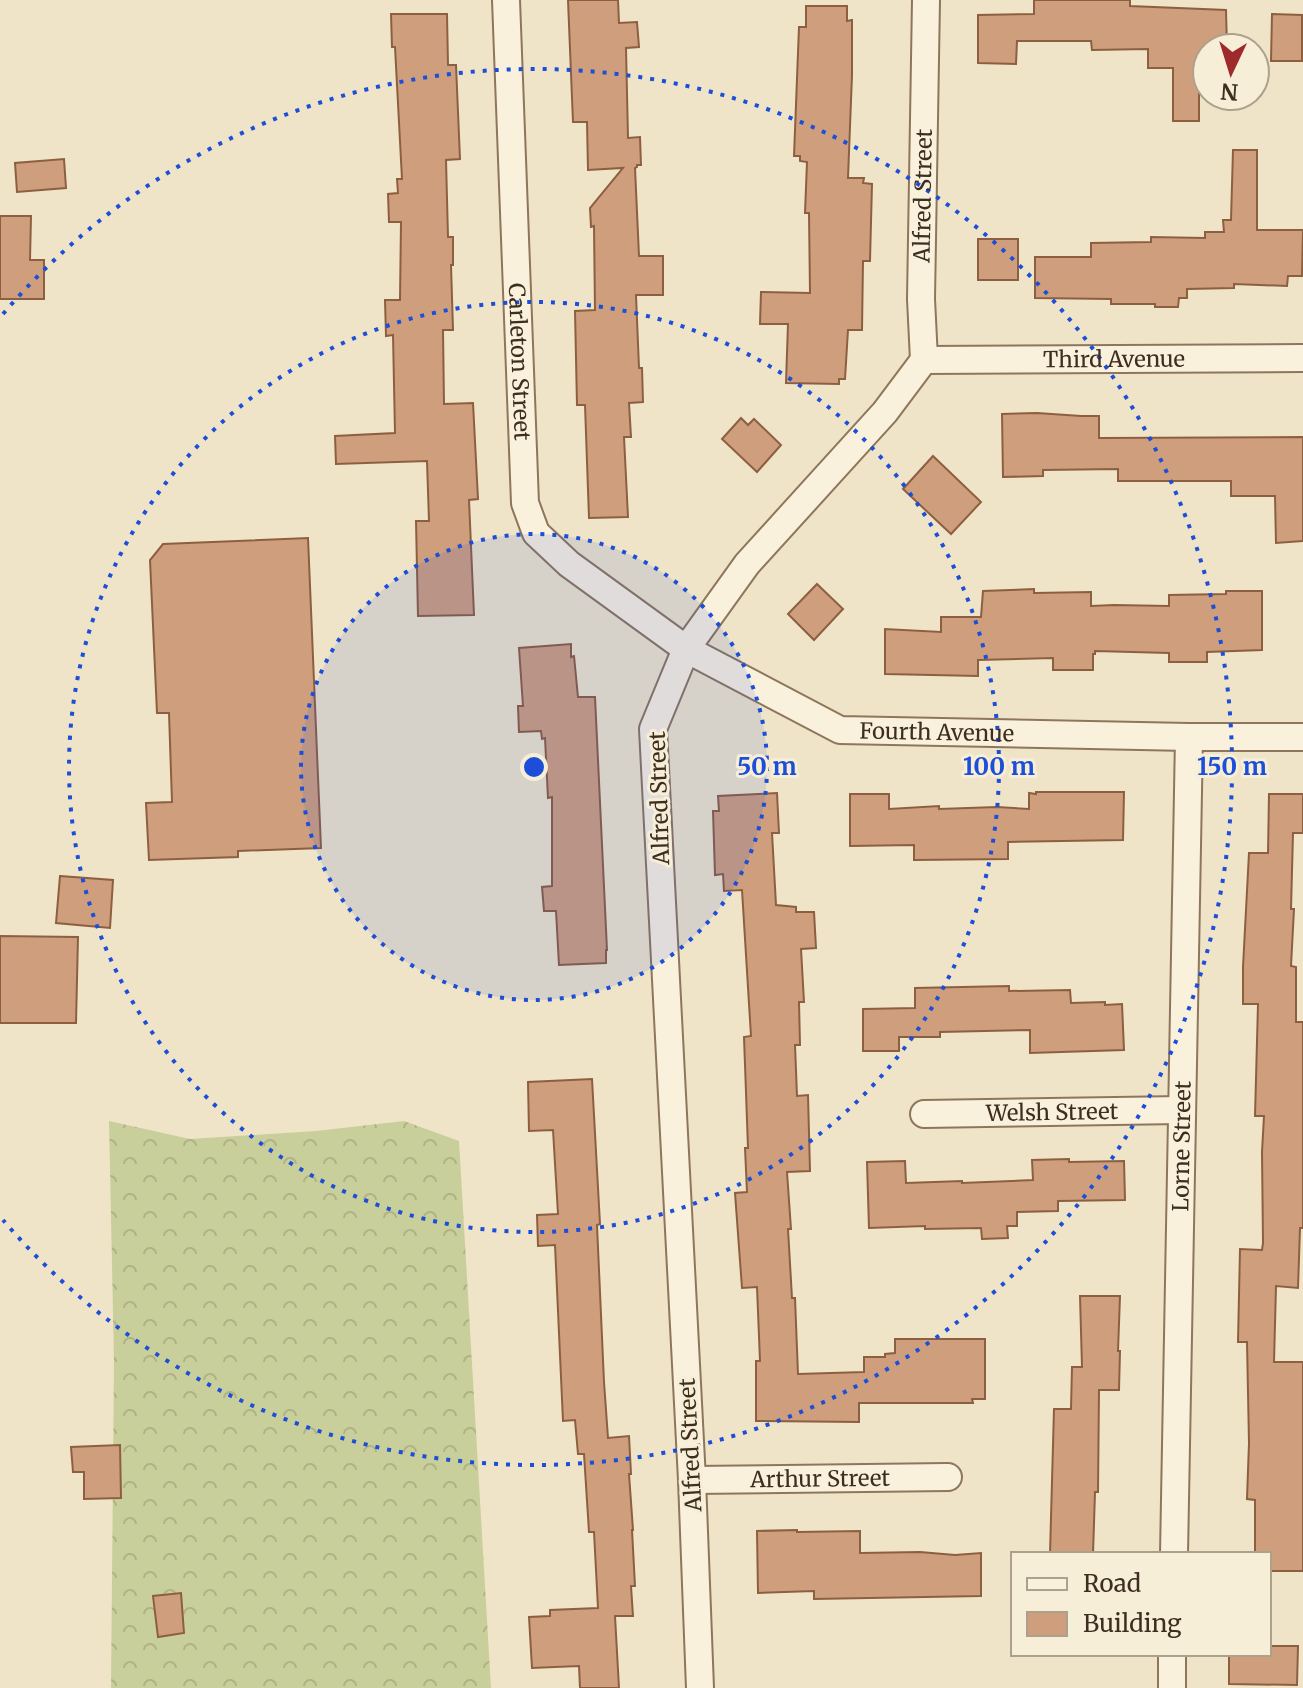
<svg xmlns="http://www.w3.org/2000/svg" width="1303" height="1688" viewBox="0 0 1303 1688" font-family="Merriweather,serif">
	<defs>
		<pattern id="forest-crowns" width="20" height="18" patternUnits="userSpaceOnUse" patternTransform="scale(2)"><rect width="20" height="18" fill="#c9cf9b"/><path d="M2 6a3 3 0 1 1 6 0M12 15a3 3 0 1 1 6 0" fill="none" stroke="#aeb285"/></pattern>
	</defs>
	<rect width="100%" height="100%" fill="#f0e4c8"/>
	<path fill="url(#forest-crowns)" d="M 109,1121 L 190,1139 L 316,1131 L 404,1121 L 459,1141 L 491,1688 L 111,1688 L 114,1361 Z"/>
	<g fill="#cf9f7d" stroke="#8d5f41" stroke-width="2">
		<path d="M 568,0 L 618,0 L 619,23 L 637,22 L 639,47 L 626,48 L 628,138 L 640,137 L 641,165 L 637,165 L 637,167 L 635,168 L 639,256 L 663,256 L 663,295 L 636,295 L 639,368 L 642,368 L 643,402 L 629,403 L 631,437 L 624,437 L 628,517 L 589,518 L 585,405 L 577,405 L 575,311 L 595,310 L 594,226 L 591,227 L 590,208 L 623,168 L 588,170 L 587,122 L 573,122 Z"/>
		<path d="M 1034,0 L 1130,0 L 1130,6 L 1226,10 L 1227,48 L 1207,48 L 1207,54 L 1199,54 L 1199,121 L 1173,121 L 1173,68 L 1148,68 L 1148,49 L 1092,50 L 1091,41 L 1017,41 L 1016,64 L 978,63 L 978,15 L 1034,14 Z"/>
		<path d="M 806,6 L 847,6 L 847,21 L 852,20 L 852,75 L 848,178 L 864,178 L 863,183 L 872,184 L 870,261 L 863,261 L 862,330 L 848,330 L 845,379 L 839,379 L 839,384 L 786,383 L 788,324 L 760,324 L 761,292 L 810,293 L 809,213 L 805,213 L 807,162 L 800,161 L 800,156 L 794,156 L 799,27 L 806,27 Z"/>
		<path d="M 391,14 L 447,14 L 448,65 L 456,65 L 460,159 L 446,160 L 448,237 L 453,237 L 453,265 L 451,265 L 453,330 L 443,330 L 444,404 L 473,403 L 478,499 L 469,500 L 474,615 L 418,616 L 416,521 L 429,521 L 427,461 L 336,464 L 335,436 L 395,433 L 393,335 L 386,336 L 385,300 L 400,300 L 401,222 L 389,222 L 388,194 L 398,193 L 397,179 L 402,179 L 395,47 L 392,47 Z"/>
		<path d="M 1272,14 L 1302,15 L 1302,61 L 1271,61 Z"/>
		<path d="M 1233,150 L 1257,150 L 1257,230 L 1303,230 L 1302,276 L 1288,276 L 1287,286 L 1234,284 L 1234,288 L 1187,289 L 1187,298 L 1179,298 L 1178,307 L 1155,307 L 1155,304 L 1111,304 L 1111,299 L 1035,298 L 1035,257 L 1091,257 L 1091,243 L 1151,242 L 1151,237 L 1205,238 L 1205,232 L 1224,232 L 1223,220 L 1231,220 Z"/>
		<path d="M 64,159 L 66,188 L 17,192 L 15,163 Z"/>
		<path d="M 0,216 L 31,216 L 30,260 L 44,260 L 44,299 L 0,299 Z"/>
		<rect x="978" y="239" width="40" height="41"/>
		<path d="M 1037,413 L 1081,416 L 1099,416 L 1099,438 L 1303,437 L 1303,541 L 1276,543 L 1275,496 L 1231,496 L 1231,481 L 1118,481 L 1118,469 L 1043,470 L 1043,476 L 1003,477 L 1002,414 Z"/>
		<path d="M 741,418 L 748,425 L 754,419 L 781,445 L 757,472 L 722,439 Z"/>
		<path d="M 933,456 L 981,502 L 951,534 L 903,489 Z"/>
		<path d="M 308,538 L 321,848 L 238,851 L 238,857 L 149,860 L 146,803 L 172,802 L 169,713 L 157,713 L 150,560 L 163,544 Z"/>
		<path d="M 817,584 L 843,609 L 814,640 L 788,614 Z"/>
		<path d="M 1034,589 L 1034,593 L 1091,592 L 1091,606 L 1114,605 L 1169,606 L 1169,595 L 1226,594 L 1226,591 L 1262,591 L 1262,650 L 1207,652 L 1207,662 L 1169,662 L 1169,653 L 1095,651 L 1095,654 L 1093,654 L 1093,670 L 1053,670 L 1053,658 L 978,660 L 978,676 L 885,674 L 885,629 L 941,632 L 941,617 L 981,617 L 983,591 Z"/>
		<path d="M 571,644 L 571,657 L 574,656 L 578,697 L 595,697 L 607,950 L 606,950 L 606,963 L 559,965 L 556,911 L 544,911 L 542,887 L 552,886 L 552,797 L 548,798 L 545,738 L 542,739 L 541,731 L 519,732 L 518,706 L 523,706 L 519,648 Z"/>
		<path d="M 1036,792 L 1124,792 L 1123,840 L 1008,842 L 1008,859 L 914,860 L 914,845 L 850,846 L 850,794 L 889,794 L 889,809 L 939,806 L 939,809 L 997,807 L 1029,809 L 1029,793 L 1036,794 Z"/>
		<path d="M 777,793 L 779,833 L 772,833 L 776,905 L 796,907 L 796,912 L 814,912 L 816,948 L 801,949 L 804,1002 L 799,1002 L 800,1045 L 795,1045 L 797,1096 L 808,1095 L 810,1171 L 787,1172 L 791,1229 L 788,1229 L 792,1298 L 795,1298 L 798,1374 L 864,1372 L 864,1357 L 885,1357 L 885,1354 L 895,1353 L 895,1339 L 985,1339 L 985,1399 L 972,1399 L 973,1403 L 859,1403 L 859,1422 L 756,1421 L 756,1361 L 760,1361 L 757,1287 L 742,1288 L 735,1193 L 747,1192 L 745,1148 L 748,1148 L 744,1037 L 751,1036 L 742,890 L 724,891 L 723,874 L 715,875 L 713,811 L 719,811 L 718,796 Z"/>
		<path d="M 1269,794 L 1303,794 L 1303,833 L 1293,833 L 1291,909 L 1294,909 L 1291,966 L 1296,967 L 1296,1022 L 1303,1022 L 1303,1228 L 1300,1228 L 1298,1288 L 1276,1286 L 1274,1362 L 1303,1362 L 1303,1571 L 1269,1571 L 1269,1554 L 1255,1554 L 1255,1500 L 1247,1499 L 1249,1443 L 1247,1342 L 1238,1342 L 1240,1249 L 1262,1250 L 1263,1243 L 1262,1152 L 1264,1116 L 1255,1116 L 1258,1004 L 1243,1004 L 1243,967 L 1249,853 L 1268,853 Z"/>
		<path d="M 60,876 L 113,880 L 110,928 L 56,923 Z"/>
		<path d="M 0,936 L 78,937 L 76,1023 L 0,1023 Z"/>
		<path d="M 1009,986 L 1009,991 L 1070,990 L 1071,1003 L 1105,1002 L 1105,1005 L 1122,1004 L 1124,1050 L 1030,1053 L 1030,1030 L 940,1032 L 940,1037 L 899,1037 L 899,1051 L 863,1051 L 863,1009 L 915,1008 L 915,988 Z"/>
		<path d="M 592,1079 L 600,1224 L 597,1225 L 604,1382 L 608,1438 L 629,1436 L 631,1474 L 629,1474 L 633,1530 L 632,1530 L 635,1586 L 631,1586 L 633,1616 L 615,1616 L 619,1688 L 580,1688 L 579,1666 L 532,1668 L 529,1617 L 550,1616 L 550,1610 L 598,1608 L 594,1532 L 589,1532 L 584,1454 L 578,1454 L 575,1420 L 563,1421 L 555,1245 L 538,1246 L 537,1215 L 558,1214 L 553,1130 L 529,1131 L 528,1082 Z"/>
		<path d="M 1069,1159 L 1069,1162 L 1124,1161 L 1125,1200 L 1058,1201 L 1058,1211 L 1017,1212 L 1017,1226 L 1007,1226 L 1008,1238 L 982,1239 L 981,1228 L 925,1229 L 925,1226 L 869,1228 L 867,1162 L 905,1161 L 906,1183 L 962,1181 L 962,1183 L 1033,1180 L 1032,1160 Z"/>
		<path d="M 1080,1296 L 1120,1296 L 1118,1351 L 1120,1351 L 1119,1390 L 1099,1390 L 1098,1492 L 1095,1492 L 1093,1554 L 1050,1554 L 1054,1409 L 1071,1409 L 1072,1367 L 1082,1367 Z"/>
		<path d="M 120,1445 L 121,1498 L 84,1499 L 84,1472 L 73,1472 L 71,1447 Z"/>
		<path d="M 797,1530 L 797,1532 L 860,1531 L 860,1553 L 920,1552 L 955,1555 L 981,1553 L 981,1596 L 814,1599 L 814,1591 L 758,1593 L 757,1531 Z"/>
		<path d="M 181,1593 L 184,1633 L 158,1637 L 153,1596 Z"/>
		<path d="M 1269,1646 L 1298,1646 L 1297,1685 L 1229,1684 L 1229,1654 L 1269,1654 Z"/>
	</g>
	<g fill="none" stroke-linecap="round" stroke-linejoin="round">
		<g stroke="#8d765c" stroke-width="30">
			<g id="minor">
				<path id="s1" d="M 506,0 L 525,503 L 536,533 L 569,564 L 686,649 L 840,730 L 1189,737 L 1303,737"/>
				<path id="s2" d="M 924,360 L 1303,358"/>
				<path id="s3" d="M 924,1114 L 1181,1110"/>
				<path id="s4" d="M 692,1480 L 948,1477"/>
				<path id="s5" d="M 1174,1554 L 1189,737"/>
				<path id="s6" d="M 700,1688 L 692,1480 L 653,729 L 686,649 L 747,564 L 885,412 L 924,360 L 921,299 L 926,0"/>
				<path d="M 1172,1688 L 1172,1654"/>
			</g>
		</g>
		<use href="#minor" stroke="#faf1dc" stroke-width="26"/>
	</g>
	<circle cx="534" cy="767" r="233" fill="#1d4ed8" fill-opacity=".12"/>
	<g fill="none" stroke="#1d4ed8" stroke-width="4" stroke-dasharray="4 8">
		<circle cx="534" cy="767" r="233"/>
		<circle cx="534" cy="767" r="465"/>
		<path d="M3 314A698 698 0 1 1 3 1220"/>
	</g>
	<g text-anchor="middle" stroke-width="6" stroke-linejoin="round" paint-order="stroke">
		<g font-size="22" fill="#3d2e20" stroke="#f7eed8">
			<text dy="8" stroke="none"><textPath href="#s6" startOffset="1586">Alfred Street</textPath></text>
			<text dy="8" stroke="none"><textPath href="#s2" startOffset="190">Third Avenue</textPath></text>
			<text dy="8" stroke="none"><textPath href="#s1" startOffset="362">Carleton Street</textPath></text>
			<text dy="8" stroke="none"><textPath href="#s1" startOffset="996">Fourth Avenue</textPath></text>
			<text transform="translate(659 798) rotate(-92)" y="8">Alfred Street</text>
			<text dy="8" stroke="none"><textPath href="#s3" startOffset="128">Welsh Street</textPath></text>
			<text dy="8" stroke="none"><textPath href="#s5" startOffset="408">Lorne Street</textPath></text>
			<text transform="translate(690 1445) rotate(-93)" y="8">Alfred Street</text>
			<text dy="8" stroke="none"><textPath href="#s4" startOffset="128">Arthur Street</textPath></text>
		</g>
	</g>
	<circle cx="534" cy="767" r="12" fill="#1d4ed8" stroke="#f7eed8" stroke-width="4"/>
	<g font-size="24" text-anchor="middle" font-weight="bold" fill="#1d4ed8" stroke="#f7eed8" stroke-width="6" stroke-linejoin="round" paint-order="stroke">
		<text x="767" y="775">50 m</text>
		<text x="999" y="775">100 m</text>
		<text x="1232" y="775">150 m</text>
	</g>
	<rect x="1011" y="1552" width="260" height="104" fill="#f7eed8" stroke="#ada18e" stroke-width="2"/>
	<rect x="1027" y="1578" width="40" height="12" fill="#faf1dc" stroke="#ada18e" stroke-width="2"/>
	<text x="1083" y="1592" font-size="24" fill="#3d2e20">Road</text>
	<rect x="1027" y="1612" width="40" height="24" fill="#cf9f7d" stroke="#ada18e" stroke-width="2"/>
	<text x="1083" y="1632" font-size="24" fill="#3d2e20">Building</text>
	<g transform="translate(1231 72) rotate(184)"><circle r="38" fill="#f7eed8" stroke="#ada18e" stroke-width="2"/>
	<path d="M0-6L14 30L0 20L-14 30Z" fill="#9e2a2b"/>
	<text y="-12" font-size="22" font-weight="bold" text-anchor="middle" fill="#3d2e20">N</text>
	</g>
</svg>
